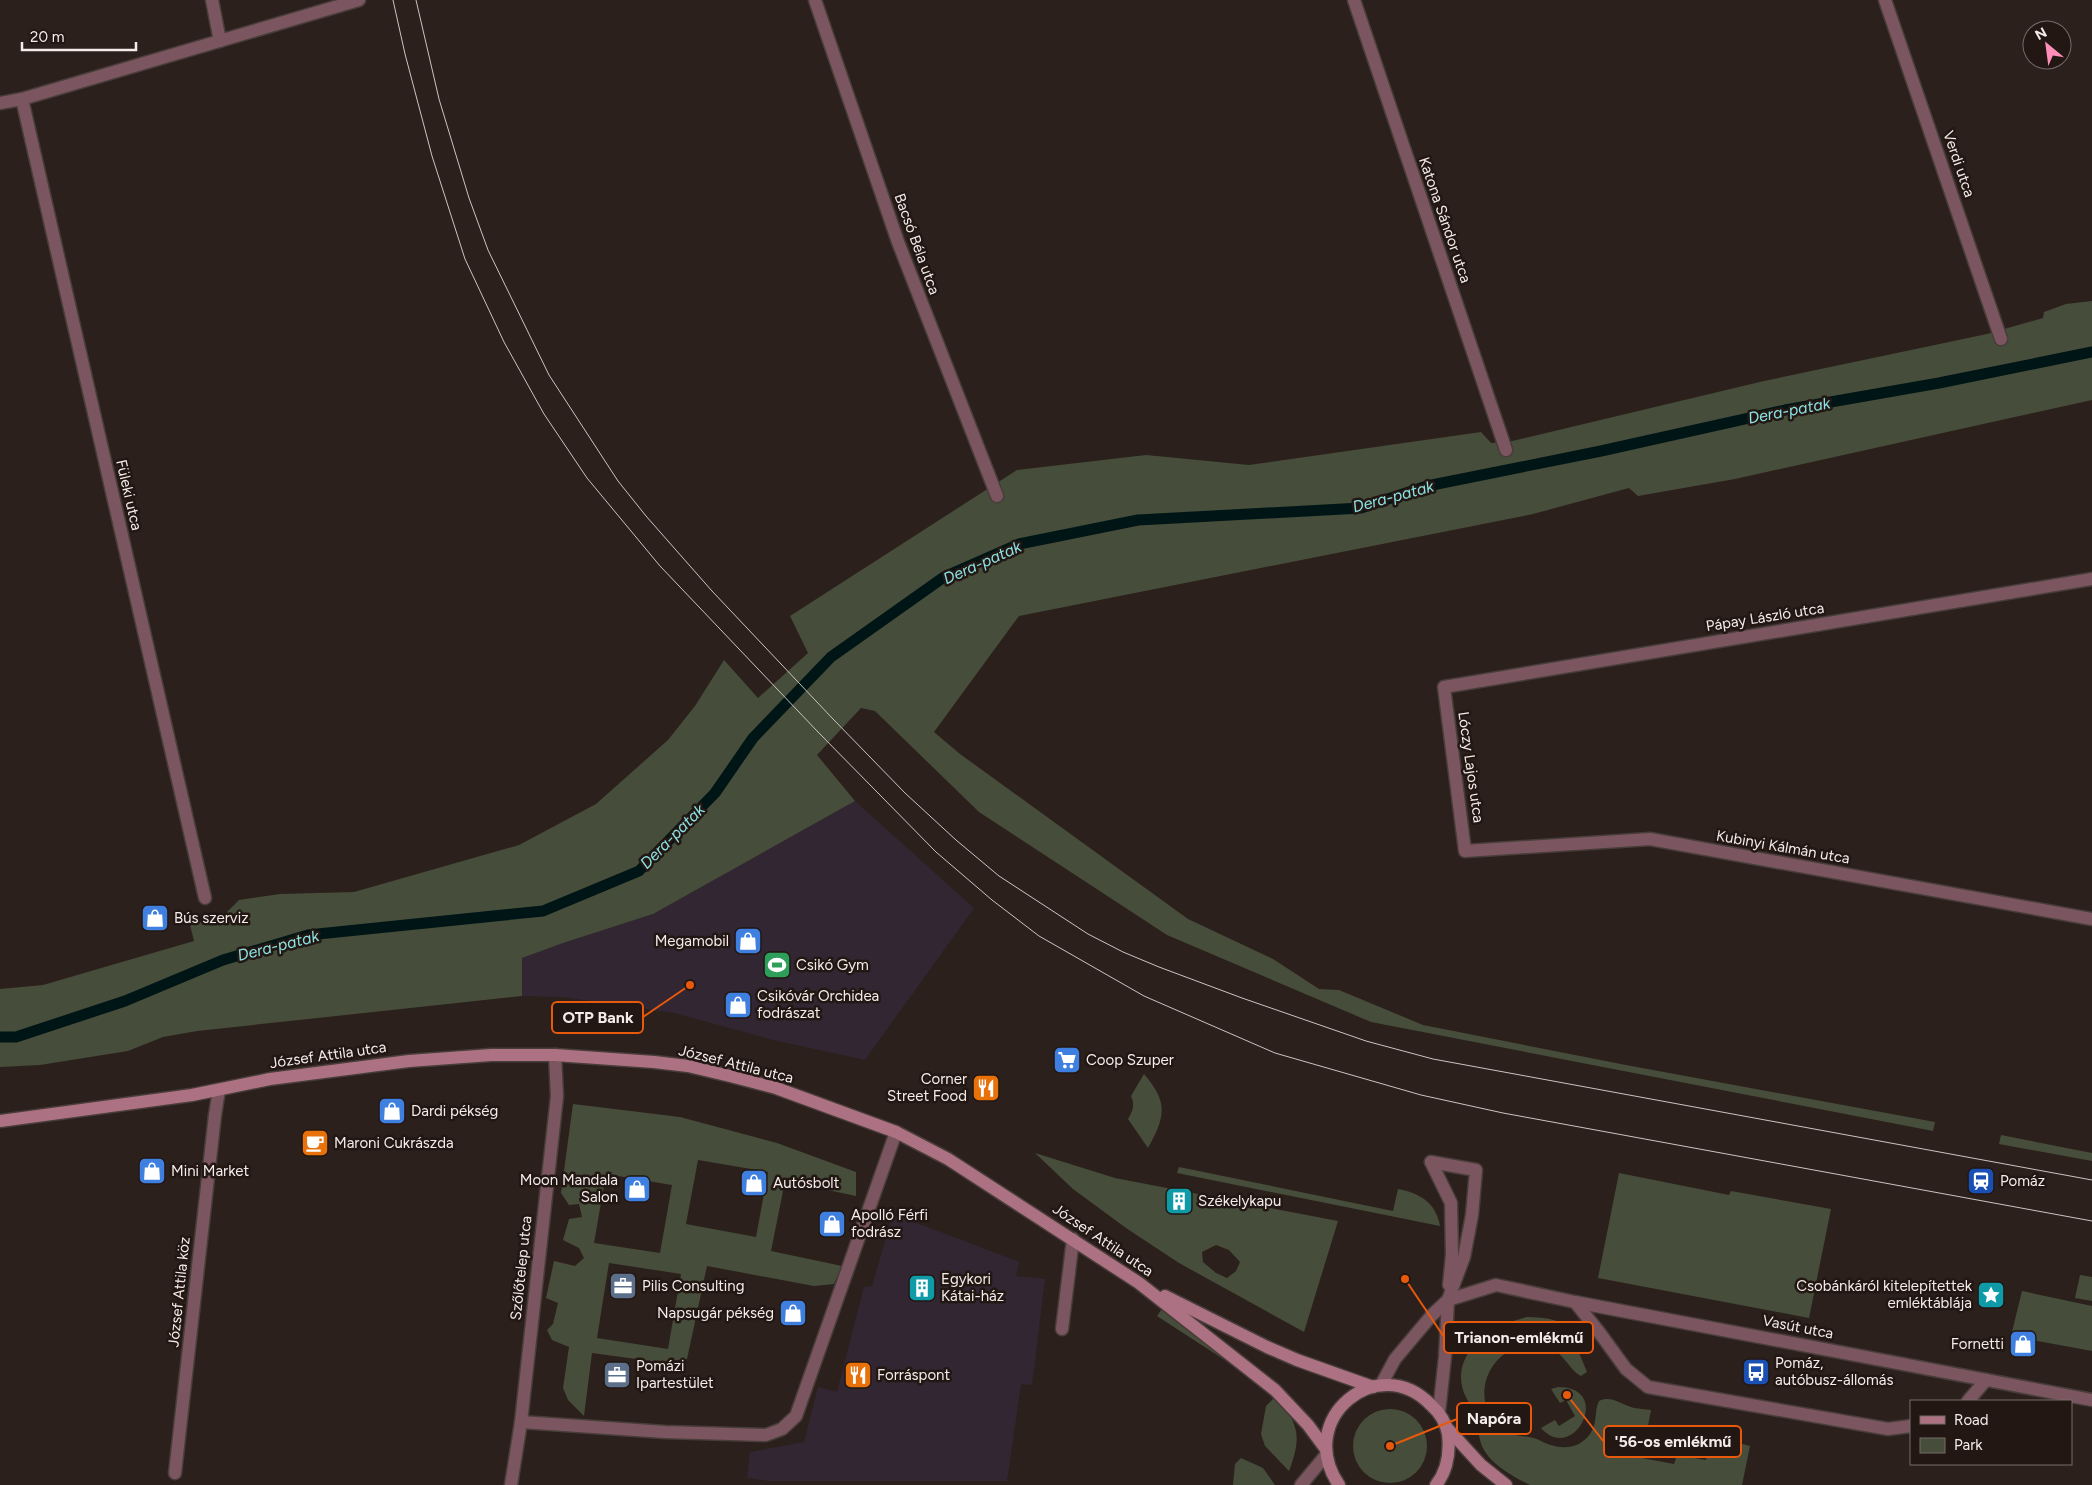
<svg xmlns="http://www.w3.org/2000/svg" width="2092" height="1485" viewBox="0 0 2092 1485" font-family="Figtree,sans-serif">
	<rect width="100%" height="100%" fill="#2c201c"/>
	<g fill="#332633">
		<path d="M 855,801 L 974,908 L 865,1060 L 773,1040 L 675,1013 L 562,997 L 522,996 L 522,958 L 563,943 L 653,914 Z"/>
		<path d="M 893,1214 L 1019,1262 L 1016,1276 L 1045,1279 L 1032,1385 L 1021,1384 L 1007,1481 L 770,1481 L 747,1478 L 750,1452 L 804,1442 L 818,1387 L 837,1392 L 864,1287 L 872,1286 Z"/>
	</g>
	<g fill="#464d3a" fill-rule="evenodd">
		<path d="M 2092,301 L 2092,400 L 1735,479 L 1638,496 L 1629,488 L 1533,514 L 1019,616 L 934,732 L 960,754 L 1188,919 L 1273,959 L 1319,989 L 1339,990 L 1423,1025 L 1626,1065 L 1935,1122 L 1933,1131 L 1371,1022 L 1167,935 L 979,812 L 875,711 L 861,708 L 817,755 L 855,801 L 653,914 L 563,943 L 522,958 L 522,996 L 197,1031 L 163,1037 L 128,1051 L 40,1065 L 0,1067 L 0,989 L 43,985 L 194,941 L 190,925 L 226,913 L 239,900 L 280,894 L 354,892 L 519,845 L 596,804 L 668,740 L 695,706 L 724,660 L 758,698 L 808,653 L 790,616 L 1017,470 L 1146,455 L 1249,465 L 1481,432 L 1491,443 L 1508,442 L 1764,381 L 1987,334 L 2043,318 L 2044,312 L 2066,304 Z"/>
		<path d="M 1144,1074 C 1169,1103 1165,1117 1148,1148 L 1128,1119 C 1133,1111 1135,1105 1131,1096 Z"/>
		<path d="M 573,1104 L 680,1117 L 777,1143 L 856,1172 L 856,1196 L 785,1181 L 771,1251 L 842,1266 L 834,1284 L 814,1286 L 707,1266 L 687,1359 L 658,1362 L 592,1353 L 584,1416 L 568,1400 L 563,1388 L 569,1347 L 552,1340 L 547,1330 L 553,1324 L 558,1303 L 546,1298 L 554,1261 L 575,1266 L 584,1258 L 579,1248 L 563,1240 L 569,1219 L 582,1217 L 579,1204 L 569,1205 L 561,1193 ZM 698,1160 L 768,1172 L 756,1237 L 686,1224 ZM 606,1174 L 672,1185 L 660,1253 L 594,1243 ZM 609,1263 L 681,1274 L 668,1349 L 597,1338 Z"/>
		<path d="M 2001,1135 L 2092,1153 L 2092,1161 L 1999,1144 Z"/>
		<path d="M 1035,1153 L 1115,1178 L 1338,1221 L 1304,1332 L 1179,1263 L 1126,1228 L 1073,1189 ZM 1216,1245 L 1229,1250 L 1240,1262 L 1236,1271 L 1227,1278 L 1216,1273 L 1203,1262 L 1202,1252 Z"/>
		<path d="M 1179,1167 L 1393,1211 L 1398,1189 C 1419,1193 1436,1202 1440,1226 L 1177,1173 Z"/>
		<path d="M 1619,1173 L 1729,1195 L 1731,1191 L 1831,1209 L 1809,1318 L 1598,1278 Z"/>
		<path d="M 2080,1275 L 2092,1277 L 2092,1301 L 2075,1298 Z"/>
		<path d="M 2022,1291 L 2092,1306 L 2092,1351 L 2011,1336 Z"/>
		<path d="M 1162,1309 L 1238,1361 L 1234,1366 L 1157,1316 Z"/>
		<path d="M 1527,1317 C 1546,1317 1562,1320 1578,1332 L 1573,1338 L 1587,1372 L 1581,1376 C 1568,1369 1565,1353 1547,1347 C 1499,1332 1462,1393 1500,1427 C 1513,1439 1526,1434 1539,1440 C 1556,1449 1577,1452 1590,1434 C 1598,1423 1594,1410 1599,1401 C 1612,1395 1621,1405 1634,1408 C 1639,1409 1645,1409 1651,1410 L 1642,1458 L 1674,1464 L 1677,1455 L 1706,1460 L 1711,1436 L 1750,1446 L 1742,1485 L 1530,1485 C 1512,1476 1485,1462 1480,1440 C 1478,1432 1478,1425 1476,1417 C 1472,1406 1464,1397 1462,1386 C 1454,1348 1497,1324 1527,1317 Z"/>
		<path d="M 1558,1387 C 1614,1387 1574,1465 1541,1428 L 1555,1420 L 1559,1426 L 1575,1416 L 1566,1400 L 1560,1403 L 1551,1389 Z"/>
		<path d="M 1276,1396 C 1299,1425 1302,1436 1289,1471 L 1265,1446 L 1261,1434 L 1266,1406 Z"/>
		<circle cx="1390" cy="1446" r="37"/>
		<path d="M 1241,1458 L 1263,1468 L 1275,1485 L 1233,1485 L 1235,1464 Z"/>
	</g>
	<g fill="none" stroke-linecap="round" stroke-linejoin="round">
		<path stroke="#001515" stroke-width="11" d="M 0,1037 L 16,1037 L 125,1001 L 223,960 L 308,935 L 543,911 L 639,871 L 715,793 L 753,738 L 831,657 L 944,577 L 1019,544 L 1138,520 L 1361,508 L 1427,486 L 1601,451 L 1785,410 L 1939,383 L 2092,352"/>
		<g stroke="#483d39" stroke-width="15">
			<g id="service">
				<path d="M 215,1115 L 219,1090"/>
				<path d="M 1431,1162 L 1476,1170 L 1472,1215 L 1464,1257 L 1448,1300"/>
				<path d="M 1431,1162 L 1451,1203 L 1452,1255 L 1449,1285"/>
				<path d="M 1575,1302 L 1599,1332 L 1626,1369 L 1648,1387 L 1888,1429 L 1911,1426"/>
				<path d="M 1062,1329 L 1073,1239"/>
				<path d="M 1968,1401 L 1986,1380"/>
				<path d="M 521,1422 L 665,1432 L 766,1435 L 782,1429 L 796,1416 L 896,1132"/>
			</g>
		</g>
		<g stroke="#483d39" stroke-width="15">
			<g id="minor">
				<path d="M 212,0 L 220,41"/>
				<path d="M 815,0 L 898,242 L 997,496"/>
				<path d="M 1354,0 L 1506,450"/>
				<path d="M 1885,0 L 2001,339"/>
				<path d="M 22,99 L 205,898"/>
				<path d="M 0,103 L 22,99 L 359,0"/>
				<path d="M 2092,579 L 1444,687 L 1465,851 L 1650,839 L 2092,919"/>
				<path d="M 175,1473 L 215,1115"/>
				<path d="M 511,1485 L 521,1422 L 557,1096 L 555,1055"/>
			</g>
		</g>
		<g stroke="#483d39" stroke-width="15">
			<g id="tertiary">
				<path d="M 1381,1385 L 1395,1359 L 1432,1315 L 1448,1300 L 1496,1285 L 1575,1302 L 2092,1400"/>
				<path d="M 1439,1412 L 1445,1357 L 1448,1300"/>
				<path d="M 1301,1485 L 1326,1455"/>
			</g>
		</g>
		<g stroke="#483d39" stroke-width="15">
			<g id="secondary">
				<path d="M 0,1121 L 192,1095 L 270,1079 L 409,1061 L 491,1055 L 555,1055 L 654,1062 L 688,1066 L 730,1076 L 776,1088 L 896,1132 L 948,1159 L 1139,1283 L 1275,1390 L 1308,1425 L 1325,1448"/>
				<path d="M 1165,1296 L 1267,1347 L 1297,1360 L 1373,1387"/>
				<path d="M 1447,1428 L 1481,1465 L 1506,1485"/>
				<path d="M 1339,1485 C 1294,1419 1378,1350 1431,1405 C 1440,1413 1446,1423 1448,1434 C 1450,1452 1448,1470 1436,1485"/>
			</g>
		</g>
		<use href="#service" stroke="#7b5661" stroke-width="12"/>
		<use href="#minor" stroke="#7b5661" stroke-width="12"/>
		<use href="#tertiary" stroke="#7b5661" stroke-width="12"/>
		<use href="#secondary" stroke="#ac7283" stroke-width="12"/>
		<g stroke="#ccc3c0" stroke-width="1">
			<path d="M 393,0 L 405,54 L 432,156 L 465,259 L 504,342 L 544,414 L 587,478 L 660,566 L 818,732 L 936,852 L 992,900 L 1039,936 L 1144,996 L 1275,1053 L 1421,1095 L 1503,1113 L 2092,1221"/>
			<path d="M 416,0 L 439,99 L 469,198 L 488,250 L 549,375 L 618,481 L 646,516 L 712,591 L 833,719 L 905,793 L 956,840 L 999,876 L 1088,934 L 1123,952 L 1159,967 L 1242,998 L 1366,1041 L 1433,1059 L 2092,1180"/>
		</g>
	</g>
	<defs>
		<g id="shop-square" transform="scale(1.4375)"><rect x="-9" y="-9" width="18" height="18" rx="4" fill="#3f7fe0" stroke="#221713"/><path d="M-5-2.5h2.3a2.7 3.5 0 0 1 5.4 0H5L5.5 6h-11ZM-1.5-2.5h3a1.5 2.3 0 0 0-3 0Z" fill="#fff"/></g>
		<g id="stadium-square" transform="scale(1.4375)"><rect x="-9" y="-9" width="18" height="18" rx="4" fill="#2e9e5b" stroke="#221713"/><path d="M0-5a6.5 5 0 1 0 0 10a6.5 5 0 1 0 0-10ZM-3.5-1.8h7v3.6h-7Z" fill="#fff"/></g>
		<g id="supermarket-square" transform="scale(1.4375)"><rect x="-9" y="-9" width="18" height="18" rx="4" fill="#3f7fe0" stroke="#221713"/><path d="M-6-5.5h2.5l.6 2H6L4.5 2H-2.5L-4.4-4H-6ZM-1.5 3.2a1.3 1.3 0 1 0 .1 0ZM3 3.2a1.3 1.3 0 1 0 .1 0Z" fill="#fff"/></g>
		<g id="restaurant-square" transform="scale(1.4375)"><rect x="-9" y="-9" width="18" height="18" rx="4" fill="#e8710a" stroke="#221713"/><path d="M-5-6h1v4h1v-4h1v4h1v-4h1v5L-1.5 .5V6h-2V.5L-5-1ZM5-6V6H3V1.5H1.5Q1.5-4 5-6Z" fill="#fff"/></g>
		<g id="cafe-square" transform="scale(1.4375)"><rect x="-9" y="-9" width="18" height="18" rx="4" fill="#e8710a" stroke="#221713"/><path d="M-5.5-4.5H6V0H3Q3 3.5 0 3.5H-2.5Q-5.5 3.5-5.5 0ZM3-3.2v2h1.7v-2ZM-6 4.5H4V6H-6Z" fill="#fff"/></g>
		<g id="station-square" transform="scale(1.4375)"><rect x="-9" y="-9" width="18" height="18" rx="4" fill="#1a4fb4" stroke="#221713"/><path d="M-3-6H3Q5-6 5-4V2Q5 4 3 4L4.5 6H3L1.5 4h-3L-3 6H-4.5L-3 4Q-5 4-5 2V-4Q-5-6-3-6ZM-3.5-4v3h7v-3ZM-3.5 1v1.5H-2V1ZM2 1v1.5H3.5V1Z" fill="#fff"/></g>
		<g id="building-square" transform="scale(1.4375)"><rect x="-9" y="-9" width="18" height="18" rx="4" fill="#0f9aa8" stroke="#221713"/><path d="M-4-6H4V6H1V3H-1V6H-4ZM-2.5-4.3h1.7v1.8h-1.7ZM.8-4.3h1.7v1.8H.8ZM-2.5-1h1.7V.8h-1.7ZM.8-1h1.7V.8H.8Z" fill="#fff"/></g>
		<g id="office-square" transform="scale(1.4375)"><rect x="-9" y="-9" width="18" height="18" rx="4" fill="#5c6f8a" stroke="#221713"/><path d="M-6-3h4V-5.5h4V-3h4V5H-6ZM-1-4.5V-3h2v-1.5ZM-6 0V1H6V0Z" fill="#fff"/></g>
		<g id="sight-square" transform="scale(1.4375)"><rect x="-9" y="-9" width="18" height="18" rx="4" fill="#0f9aa8" stroke="#221713"/><path d="M0-6L1.8-2.2L6-1.7L2.9 1.2L3.7 5.4L0 3.3L-3.7 5.4L-2.9 1.2L-6-1.7L-1.8-2.2Z" fill="#fff"/></g>
		<g id="bus-square" transform="scale(1.4375)"><rect x="-9" y="-9" width="18" height="18" rx="4" fill="#1a4fb4" stroke="#221713"/><path d="M-5-6H5V4H4V6H2V4H-2V6H-4V4H-5ZM-3.5-4V0h7V-4ZM-3.5 1.2v1.5H-2V1.2ZM2 1.2v1.5H3.5V1.2Z" fill="#fff"/></g>
	</defs>
	<g fill-rule="evenodd">
		<use href="#shop-square" x="155" y="918"/>
		<use href="#shop-square" x="748" y="941"/>
		<use href="#stadium-square" x="777" y="965"/>
		<use href="#shop-square" x="738" y="1005"/>
		<use href="#supermarket-square" x="1067" y="1060"/>
		<use href="#restaurant-square" x="986" y="1088"/>
		<use href="#shop-square" x="392" y="1111"/>
		<use href="#cafe-square" x="315" y="1143"/>
		<use href="#shop-square" x="152" y="1171"/>
		<use href="#station-square" x="1981" y="1181"/>
		<use href="#shop-square" x="754" y="1183"/>
		<use href="#shop-square" x="637" y="1189"/>
		<use href="#building-square" x="1179" y="1201"/>
		<use href="#shop-square" x="832" y="1224"/>
		<use href="#office-square" x="623" y="1286"/>
		<use href="#building-square" x="922" y="1288"/>
		<use href="#sight-square" x="1991" y="1295"/>
		<use href="#shop-square" x="793" y="1313"/>
		<use href="#shop-square" x="2023" y="1344"/>
		<use href="#bus-square" x="1756" y="1372"/>
		<use href="#office-square" x="617" y="1375"/>
		<use href="#restaurant-square" x="858" y="1375"/>
	</g>
	<g text-anchor="middle" stroke-width="5" stroke-linejoin="round" paint-order="stroke">
		<g font-size="15" fill="#f4ece9" stroke="#221713">
			<text transform="translate(1959 164) rotate(71)" y="5">Verdi utca</text>
			<text transform="translate(1445 220) rotate(71)" y="5">Katona Sándor utca</text>
			<text transform="translate(917 244) rotate(70)" y="5">Bacsó Béla utca</text>
			<text transform="translate(129 495) rotate(77)" y="5">Füleki utca</text>
			<text transform="translate(1765 617) rotate(-9)" y="5">Pápay László utca</text>
			<text transform="translate(1471 767) rotate(82)" y="5">Lóczy Lajos utca</text>
			<text transform="translate(1783 847) rotate(10)" y="5">Kubinyi Kálmán utca</text>
			<text transform="translate(328 1055) rotate(-8)" y="5">József Attila utca</text>
			<text transform="translate(736 1064) rotate(14)" y="5">József Attila utca</text>
			<text transform="translate(1103 1240) rotate(34)" y="5">József Attila utca</text>
			<text transform="translate(521 1268) rotate(-84)" y="5">Szőlőtelep utca</text>
			<text transform="translate(179 1292) rotate(-84)" y="5">József Attila köz</text>
			<text transform="translate(1798 1327) rotate(11)" y="5">Vasút utca</text>
		</g>
		<g font-size="15" fill="#f4ece9" stroke="#221713" text-anchor="start">
			<text x="174" y="923">Bús szerviz</text>
			<text x="729" y="946" text-anchor="end">Megamobil</text>
			<text x="796" y="970">Csikó Gym</text>
			<text x="757" y="1001">Csikóvár Orchidea<tspan x="757" dy="17">fodrászat</tspan></text>
			<text x="1086" y="1065">Coop Szuper</text>
			<text x="967" y="1084" text-anchor="end">Corner<tspan x="967" dy="17">Street Food</tspan></text>
			<text x="411" y="1116">Dardi pékség</text>
			<text x="334" y="1148">Maroni Cukrászda</text>
			<text x="171" y="1176">Mini Market</text>
			<text x="618" y="1185" text-anchor="end">Moon Mandala<tspan x="618" dy="17">Salon</tspan></text>
			<text x="2000" y="1186">Pomáz</text>
			<text x="773" y="1188">Autósbolt</text>
			<text x="1198" y="1206">Székelykapu</text>
			<text x="851" y="1220">Apolló Férfi<tspan x="851" dy="17">fodrász</tspan></text>
			<text x="941" y="1284">Egykori<tspan x="941" dy="17">Kátai-ház</tspan></text>
			<text x="642" y="1291">Pilis Consulting</text>
			<text x="1972" y="1291" text-anchor="end">Csobánkáról kitelepítettek<tspan x="1972" dy="17">emléktáblája</tspan></text>
			<text x="774" y="1318" text-anchor="end">Napsugár pékség</text>
			<text x="2004" y="1349" text-anchor="end">Fornetti</text>
			<text x="1775" y="1368">Pomáz,<tspan x="1775" dy="17">autóbusz-állomás</tspan></text>
			<text x="636" y="1371">Pomázi<tspan x="636" dy="17">Ipartestület</tspan></text>
			<text x="877" y="1380">Forráspont</text>
		</g>
		<g font-size="16" font-style="italic" fill="#8ce2e4" stroke="#221713">
			<text transform="translate(1789 410) rotate(-11)" y="6">Dera-patak</text>
			<text transform="translate(1393 496) rotate(-15)" y="6">Dera-patak</text>
			<text transform="translate(982 562) rotate(-24)" y="6">Dera-patak</text>
			<text transform="translate(672 836) rotate(-45)" y="6">Dera-patak</text>
			<text transform="translate(278 945) rotate(-14)" y="6">Dera-patak</text>
		</g>
	</g>
	<path fill="none" stroke="#e8590c" stroke-width="2" d="M690 985L643 1017M1405 1279L1444 1337M1390 1446L1457 1419M1567 1395L1604 1442"/>
	<g fill="#e8590c" stroke="#221713" stroke-width="2">
		<circle cx="690" cy="985" r="5"/>
		<circle cx="1405" cy="1279" r="5"/>
		<circle cx="1390" cy="1446" r="5"/>
		<circle cx="1567" cy="1395" r="5"/>
	</g>
	<g fill="#221713" stroke="#e8590c" stroke-width="2">
		<rect x="552" y="1002" width="91" height="31" rx="5"/>
		<rect x="1444" y="1322" width="149" height="31" rx="5"/>
		<rect x="1457" y="1403" width="74" height="31" rx="5"/>
		<rect x="1604" y="1426" width="137" height="31" rx="5"/>
	</g>
	<g font-size="16" text-anchor="middle" font-weight="bold" fill="#f4ece9">
		<text x="598" y="1023">OTP Bank</text>
		<text x="1519" y="1343">Trianon-emlékmű</text>
		<text x="1494" y="1424">Napóra</text>
		<text x="1673" y="1447">'56-os emlékmű</text>
	</g>
	<rect x="1910" y="1400" width="162" height="65" fill="#221713" stroke="#766c69"/>
	<rect x="1920" y="1416" width="25" height="8" fill="#ac7283" stroke="#766c69"/>
	<text x="1954" y="1425" font-size="15" fill="#f4ece9">Road</text>
	<rect x="1920" y="1438" width="25" height="15" fill="#464d3a" stroke="#766c69"/>
	<text x="1954" y="1450" font-size="15" fill="#f4ece9">Park</text>
	<g transform="translate(2047 45) rotate(331)"><circle r="24" fill="#221713" stroke="#766c69"/>
	<path d="M0-4L9 19L0 12L-9 19Z" fill="#ff8eb9"/>
	<text y="-8" font-size="14" font-weight="bold" text-anchor="middle" fill="#f4ece9">N</text>
	</g>
	<path d="M22 42v8h114v-8" fill="none" stroke="#f4ece9" stroke-width="2.5"/>
	<text x="30" y="42" font-size="15" fill="#f4ece9" stroke="#221713" stroke-width="4" paint-order="stroke">20 m</text>
</svg>
